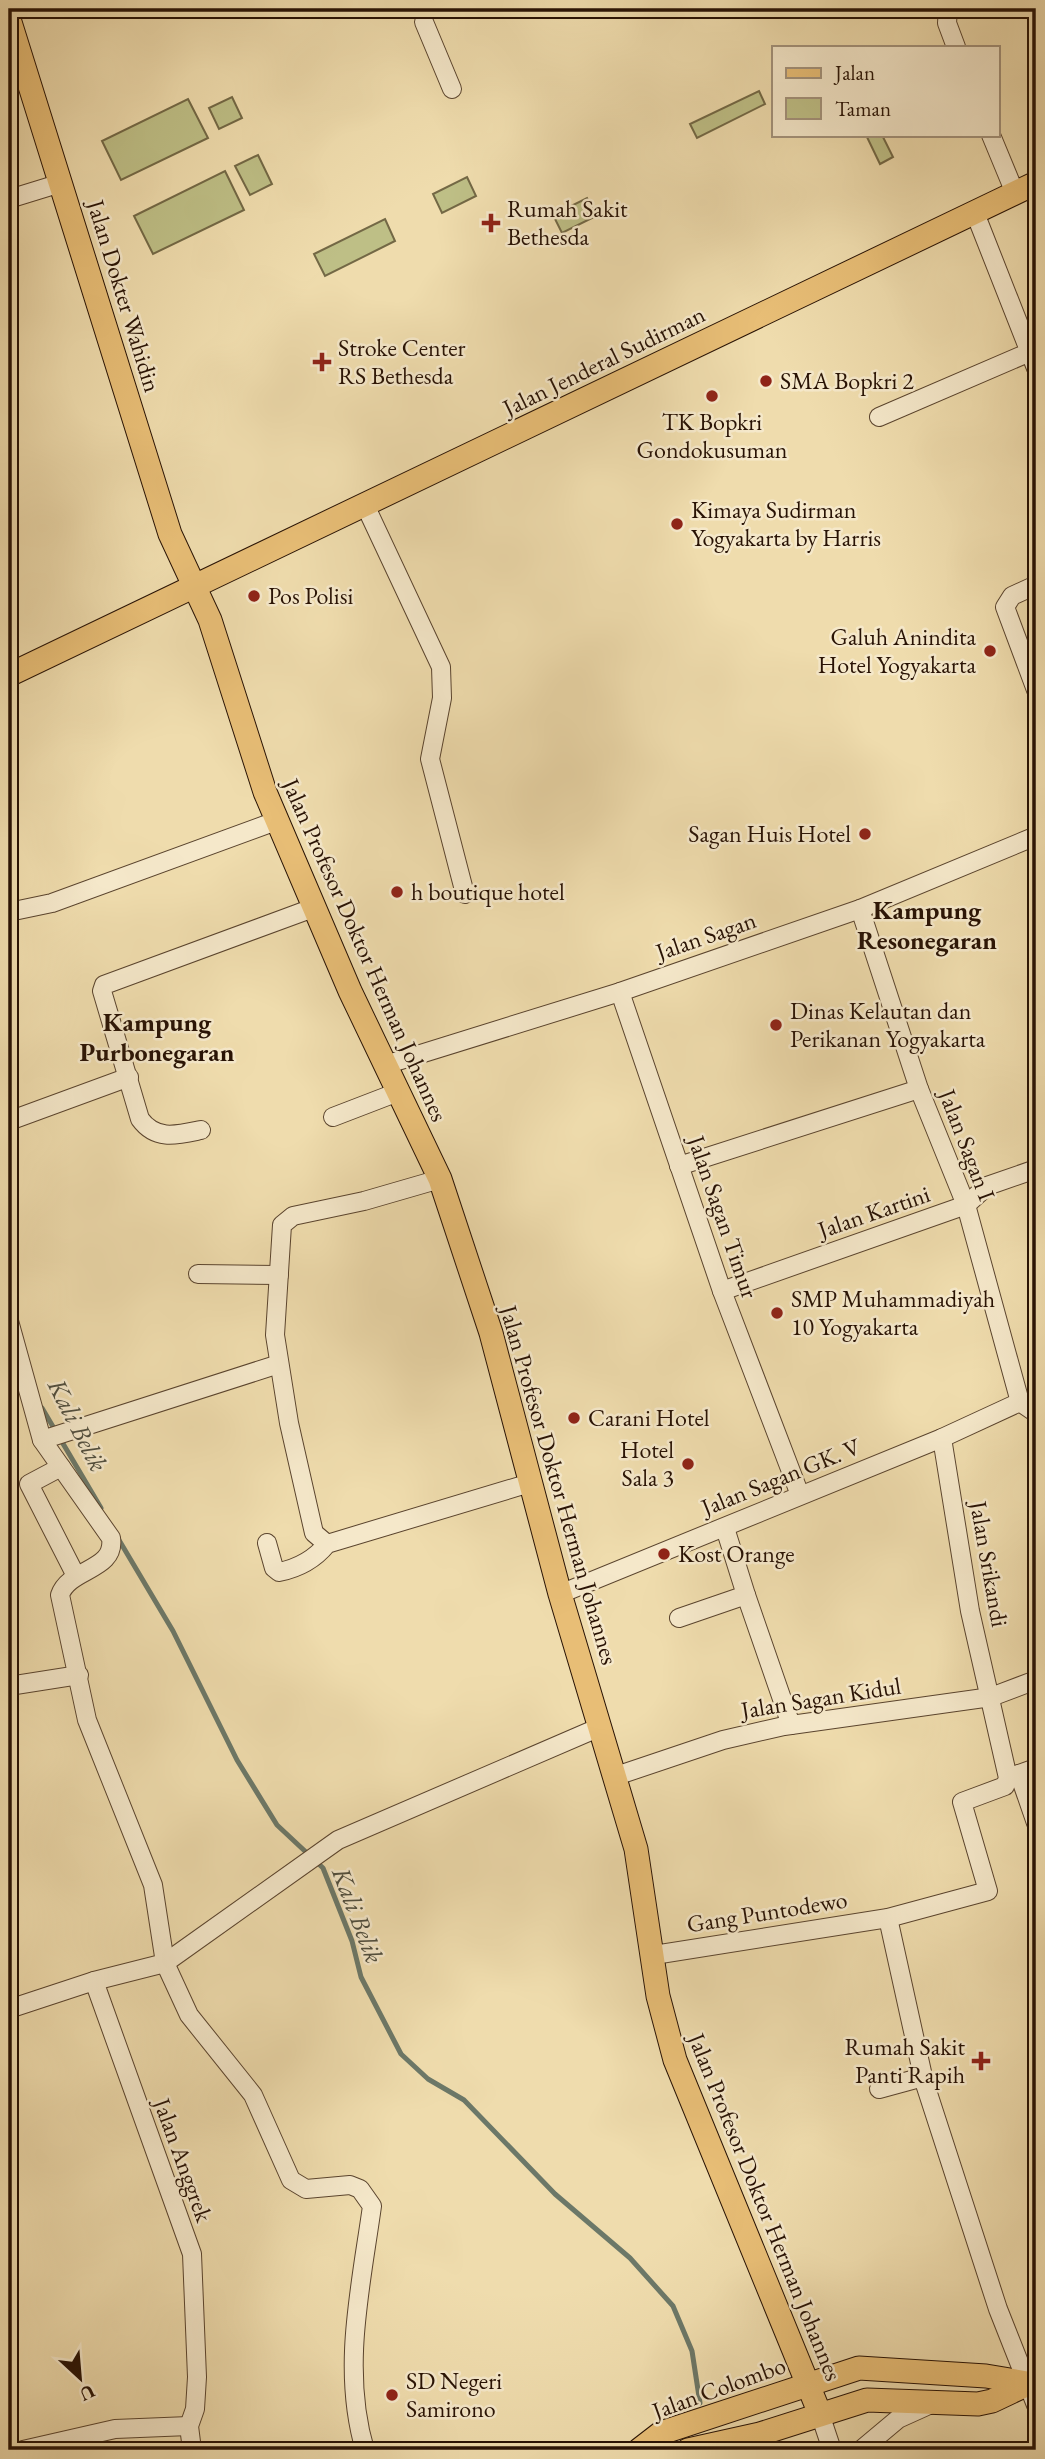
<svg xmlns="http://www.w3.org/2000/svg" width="1045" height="2459" viewBox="0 0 1045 2459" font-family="'EB Garamond',serif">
	<rect width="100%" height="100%" fill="#efdcad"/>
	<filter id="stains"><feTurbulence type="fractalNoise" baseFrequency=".00286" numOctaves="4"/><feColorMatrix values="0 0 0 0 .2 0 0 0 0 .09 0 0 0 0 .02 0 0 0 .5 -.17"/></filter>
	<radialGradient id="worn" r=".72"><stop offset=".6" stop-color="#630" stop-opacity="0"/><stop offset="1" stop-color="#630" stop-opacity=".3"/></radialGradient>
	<g fill="#bebf86" stroke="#736845" stroke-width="2">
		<path d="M 759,91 L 765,104 L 697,138 L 690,124 Z"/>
		<path d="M 232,97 L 242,118 L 219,129 L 209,108 Z"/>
		<path d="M 188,99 L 208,138 L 121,180 L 102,141 Z"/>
		<path d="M 866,135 L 882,135 L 893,157 L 880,164 Z"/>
		<path d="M 258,155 L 272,184 L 250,195 L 235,166 Z"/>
		<path d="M 225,171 L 244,210 L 153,254 L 134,216 Z"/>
		<path d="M 467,177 L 476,196 L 442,213 L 433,194 Z"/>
		<path d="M 587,198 L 596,216 L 562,233 L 553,215 Z"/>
		<path d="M 385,219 L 395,241 L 325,276 L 314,254 Z"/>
	</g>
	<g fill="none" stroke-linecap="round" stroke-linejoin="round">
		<g stroke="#6c7868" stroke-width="5">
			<path d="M 9,1308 L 11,1320"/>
			<path d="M 42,1408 L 101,1508"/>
			<path d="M 116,1535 L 173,1631 L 237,1760 L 277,1825 L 323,1868 L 352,1941 L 361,1977 L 401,2054 L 428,2079 L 464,2100 L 555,2194 L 630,2258 L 673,2306 L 692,2351 L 700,2403"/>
		</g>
		<g stroke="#5a442e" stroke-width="20">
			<g id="minor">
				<path d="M 948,9 L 947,23 L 956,47"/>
				<path d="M 424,22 L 452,89"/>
				<path d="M 991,135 L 1015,193"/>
				<path d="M 9,199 L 61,183"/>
				<path d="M 975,213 L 1036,368"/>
				<path d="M 879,417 L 1030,352"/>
				<path d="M 365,505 L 441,667 L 442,698 L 430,759 L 465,894"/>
				<path d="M 1036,585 L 1012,596 L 1005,607 L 1036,690"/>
				<path d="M 860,909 L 919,1089 L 966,1205 L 1020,1402"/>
				<path d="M 9,912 L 52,903 L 276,821"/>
				<path d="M 620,992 L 722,1291 L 800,1495"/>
				<path d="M 385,1065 L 620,992 L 860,909 L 1036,836"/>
				<path d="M 333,1117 L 398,1092"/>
				<path d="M 9,1121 L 129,1077"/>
				<path d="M 201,1130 C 177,1135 156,1141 140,1119 L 102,991 L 104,985 L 313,908"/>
				<path d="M 679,1166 L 919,1089"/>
				<path d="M 198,1274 L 279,1275"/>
				<path d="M 722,1291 L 966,1205 L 987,1186 L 1036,1169"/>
				<path d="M 9,1321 L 42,1440 L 111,1538 C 116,1571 69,1568 60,1595 L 87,1720 L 153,1885 L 165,1963 L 189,2015 L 253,2095 L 291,2180 L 306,2189 L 350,2185 L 360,2189 L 372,2206 C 361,2286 341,2370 365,2450"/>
				<path d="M 1020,1402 L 1036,1413"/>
				<path d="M 42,1440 L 279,1364"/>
				<path d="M 61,1467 L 29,1484 L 76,1576"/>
				<path d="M 267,1543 L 274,1568 L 279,1572 C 299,1568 314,1560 327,1544 L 530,1483"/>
				<path d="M 327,1544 L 314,1533 L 289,1423 L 275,1335 L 282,1225 L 293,1216 L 364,1201 L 440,1179"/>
				<path d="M 560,1594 L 942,1438 L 1020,1402"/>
				<path d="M 746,1595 L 791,1725"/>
				<path d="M 679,1618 L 746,1595 L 725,1528"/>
				<path d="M 9,1686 L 79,1675"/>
				<path d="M 1019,1774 L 1036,1823"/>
				<path d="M 616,1776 L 723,1740 L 784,1726 L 991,1697 L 1036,1680"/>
				<path d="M 1008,1778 L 1036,1768"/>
				<path d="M 888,1918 L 924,2081 L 998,2309 L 1036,2405"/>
				<path d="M 654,1955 L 888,1918 L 988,1891 L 962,1802 L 1005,1786 L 1008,1778 L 970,1611 L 942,1438"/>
				<path d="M 94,1981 L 165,1963 L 338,1840 L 600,1727"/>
				<path d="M 9,2009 L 94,1981 L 192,2254 L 197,2377 L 195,2409 L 189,2426 L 192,2450"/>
				<path d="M 879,2089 L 923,2077"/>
				<path d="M 820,2414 L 832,2450"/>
				<path d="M 23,2450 L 115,2429 L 189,2426"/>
				<path d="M 861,2450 L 898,2419 L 929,2405"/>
			</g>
		</g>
		<g stroke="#281204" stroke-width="25">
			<g id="major">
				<path d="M 9,19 L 170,534 L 210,620 L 265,792 L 350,991 L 440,1179 L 491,1333 L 560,1594 L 636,1849 L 658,1996 L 675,2060 L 820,2414"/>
				<path d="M 9,675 L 1036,183"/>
				<path d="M 639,2450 L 661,2433 L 859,2368 L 986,2376 L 1027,2383"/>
				<path d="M 688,2450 L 760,2434 L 867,2400 L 978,2404 L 992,2401 L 1030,2383"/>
			</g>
		</g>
		<use href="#minor" stroke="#f5e8ca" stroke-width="18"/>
		<use href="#major" stroke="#e8be76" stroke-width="23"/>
	</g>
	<g fill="#8f2418" stroke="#f5e8ca" stroke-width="2.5">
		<path d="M487.5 212.5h7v7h7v7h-7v7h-7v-7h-7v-7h7z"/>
		<path d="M318.5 351.5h7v7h7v7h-7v7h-7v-7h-7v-7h7z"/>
		<circle cx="766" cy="381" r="7"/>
		<circle cx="712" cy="396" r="7"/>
		<circle cx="677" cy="524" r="7"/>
		<circle cx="254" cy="596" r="7"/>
		<circle cx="990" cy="651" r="7"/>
		<circle cx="865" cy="834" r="7"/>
		<circle cx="397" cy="892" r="7"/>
		<circle cx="776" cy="1025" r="7"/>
		<circle cx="777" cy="1313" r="7"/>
		<circle cx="574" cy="1418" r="7"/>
		<circle cx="688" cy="1464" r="7"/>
		<circle cx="664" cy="1554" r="7"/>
		<path d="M977.5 2050.5h7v7h7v7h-7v7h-7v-7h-7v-7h7z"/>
		<circle cx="392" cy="2395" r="7"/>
	</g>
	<g text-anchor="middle" stroke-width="5" stroke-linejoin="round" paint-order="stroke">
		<g font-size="24" fill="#281204" stroke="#f5e8ca" text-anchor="start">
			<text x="507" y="217">Rumah Sakit<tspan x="507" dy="28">Bethesda</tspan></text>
			<text x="338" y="356">Stroke Center<tspan x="338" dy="28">RS Bethesda</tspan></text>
			<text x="780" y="389">SMA Bopkri 2</text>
			<text x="712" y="430" text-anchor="middle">TK Bopkri<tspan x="712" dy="28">Gondokusuman</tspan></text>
			<text x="691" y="518">Kimaya Sudirman<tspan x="691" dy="28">Yogyakarta by Harris</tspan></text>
			<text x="268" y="604">Pos Polisi</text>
			<text x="976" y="645" text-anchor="end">Galuh Anindita<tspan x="976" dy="28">Hotel Yogyakarta</tspan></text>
			<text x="851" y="842" text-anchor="end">Sagan Huis Hotel</text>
			<text x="411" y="900">h boutique hotel</text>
			<text x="790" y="1019">Dinas Kelautan dan<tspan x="790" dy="28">Perikanan Yogyakarta</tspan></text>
			<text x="791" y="1307">SMP Muhammadiyah<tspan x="791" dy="28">10 Yogyakarta</tspan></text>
			<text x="588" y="1426">Carani Hotel</text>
			<text x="674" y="1458" text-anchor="end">Hotel<tspan x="674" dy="28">Sala 3</tspan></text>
			<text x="678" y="1562">Kost Orange</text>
			<text x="965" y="2055" text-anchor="end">Rumah Sakit<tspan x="965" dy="28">Panti Rapih</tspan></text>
			<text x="406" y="2389">SD Negeri<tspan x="406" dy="28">Samirono</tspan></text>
		</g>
		<g font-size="24" fill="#281204" stroke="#f5e8ca">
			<text transform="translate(124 296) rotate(73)" y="8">Jalan Dokter Wahidin</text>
			<text transform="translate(604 361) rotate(-26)" y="8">Jalan Jenderal Sudirman</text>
			<text transform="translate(706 936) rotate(-19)" y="8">Jalan Sagan</text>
			<text transform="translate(365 950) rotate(66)" y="8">Jalan Profesor Doktor Herman Johannes</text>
			<text transform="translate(967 1145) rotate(69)" y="8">Jalan Sagan I</text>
			<text transform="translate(874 1212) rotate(-19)" y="8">Jalan Kartini</text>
			<text transform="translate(723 1217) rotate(71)" y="8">Jalan Sagan Timur</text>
			<text transform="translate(781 1477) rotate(-22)" y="8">Jalan Sagan GK. V</text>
			<text transform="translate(559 1485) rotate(74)" y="8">Jalan Profesor Doktor Herman Johannes</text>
			<text transform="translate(989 1564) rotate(80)" y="8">Jalan Srikandi</text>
			<text transform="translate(821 1698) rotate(-9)" y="8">Jalan Sagan Kidul</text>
			<text transform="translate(767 1912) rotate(-9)" y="8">Gang Puntodewo</text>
			<text transform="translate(183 2160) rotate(70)" y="8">Jalan Anggrek</text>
			<text transform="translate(765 2207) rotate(68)" y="8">Jalan Profesor Doktor Herman Johannes</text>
			<text transform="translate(719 2388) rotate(-20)" y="8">Jalan Colombo</text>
		</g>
		<g font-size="26" font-weight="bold" fill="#281204" stroke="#f5e8ca">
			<text x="927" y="919">Kampung<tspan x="927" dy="30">Resonegaran</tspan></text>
			<text x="157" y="1031">Kampung<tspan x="157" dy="30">Purbonegaran</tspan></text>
		</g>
		<g font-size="26" font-style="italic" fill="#504e3e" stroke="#f5e8ca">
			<text transform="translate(78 1425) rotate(63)" y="9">Kali Belik</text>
			<text transform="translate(358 1915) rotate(69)" y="9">Kali Belik</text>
		</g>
	</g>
	<rect width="1045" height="2459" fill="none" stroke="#efdcad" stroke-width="35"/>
	<rect x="10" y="10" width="1024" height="2438" fill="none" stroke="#281204" stroke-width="3.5"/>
	<rect x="18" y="18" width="1010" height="2424" fill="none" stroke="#281204" stroke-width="2"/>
	<rect x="772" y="46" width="228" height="91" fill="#f5e8ca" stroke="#a3927b" stroke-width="2"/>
	<rect x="786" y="68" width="35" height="10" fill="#e8be76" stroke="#a3927b" stroke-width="2"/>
	<text x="835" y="80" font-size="21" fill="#281204">Jalan</text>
	<rect x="786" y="98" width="35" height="21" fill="#bebf86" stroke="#a3927b" stroke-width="2"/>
	<text x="835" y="116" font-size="21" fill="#281204">Taman</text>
	<g transform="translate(80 2378) rotate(154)" stroke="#f5e8ca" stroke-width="5" paint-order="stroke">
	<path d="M0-5L12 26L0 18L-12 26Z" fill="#281204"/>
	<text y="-10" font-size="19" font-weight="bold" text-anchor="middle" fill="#281204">U</text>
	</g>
	<rect width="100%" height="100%" filter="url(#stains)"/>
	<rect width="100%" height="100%" fill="url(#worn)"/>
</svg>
